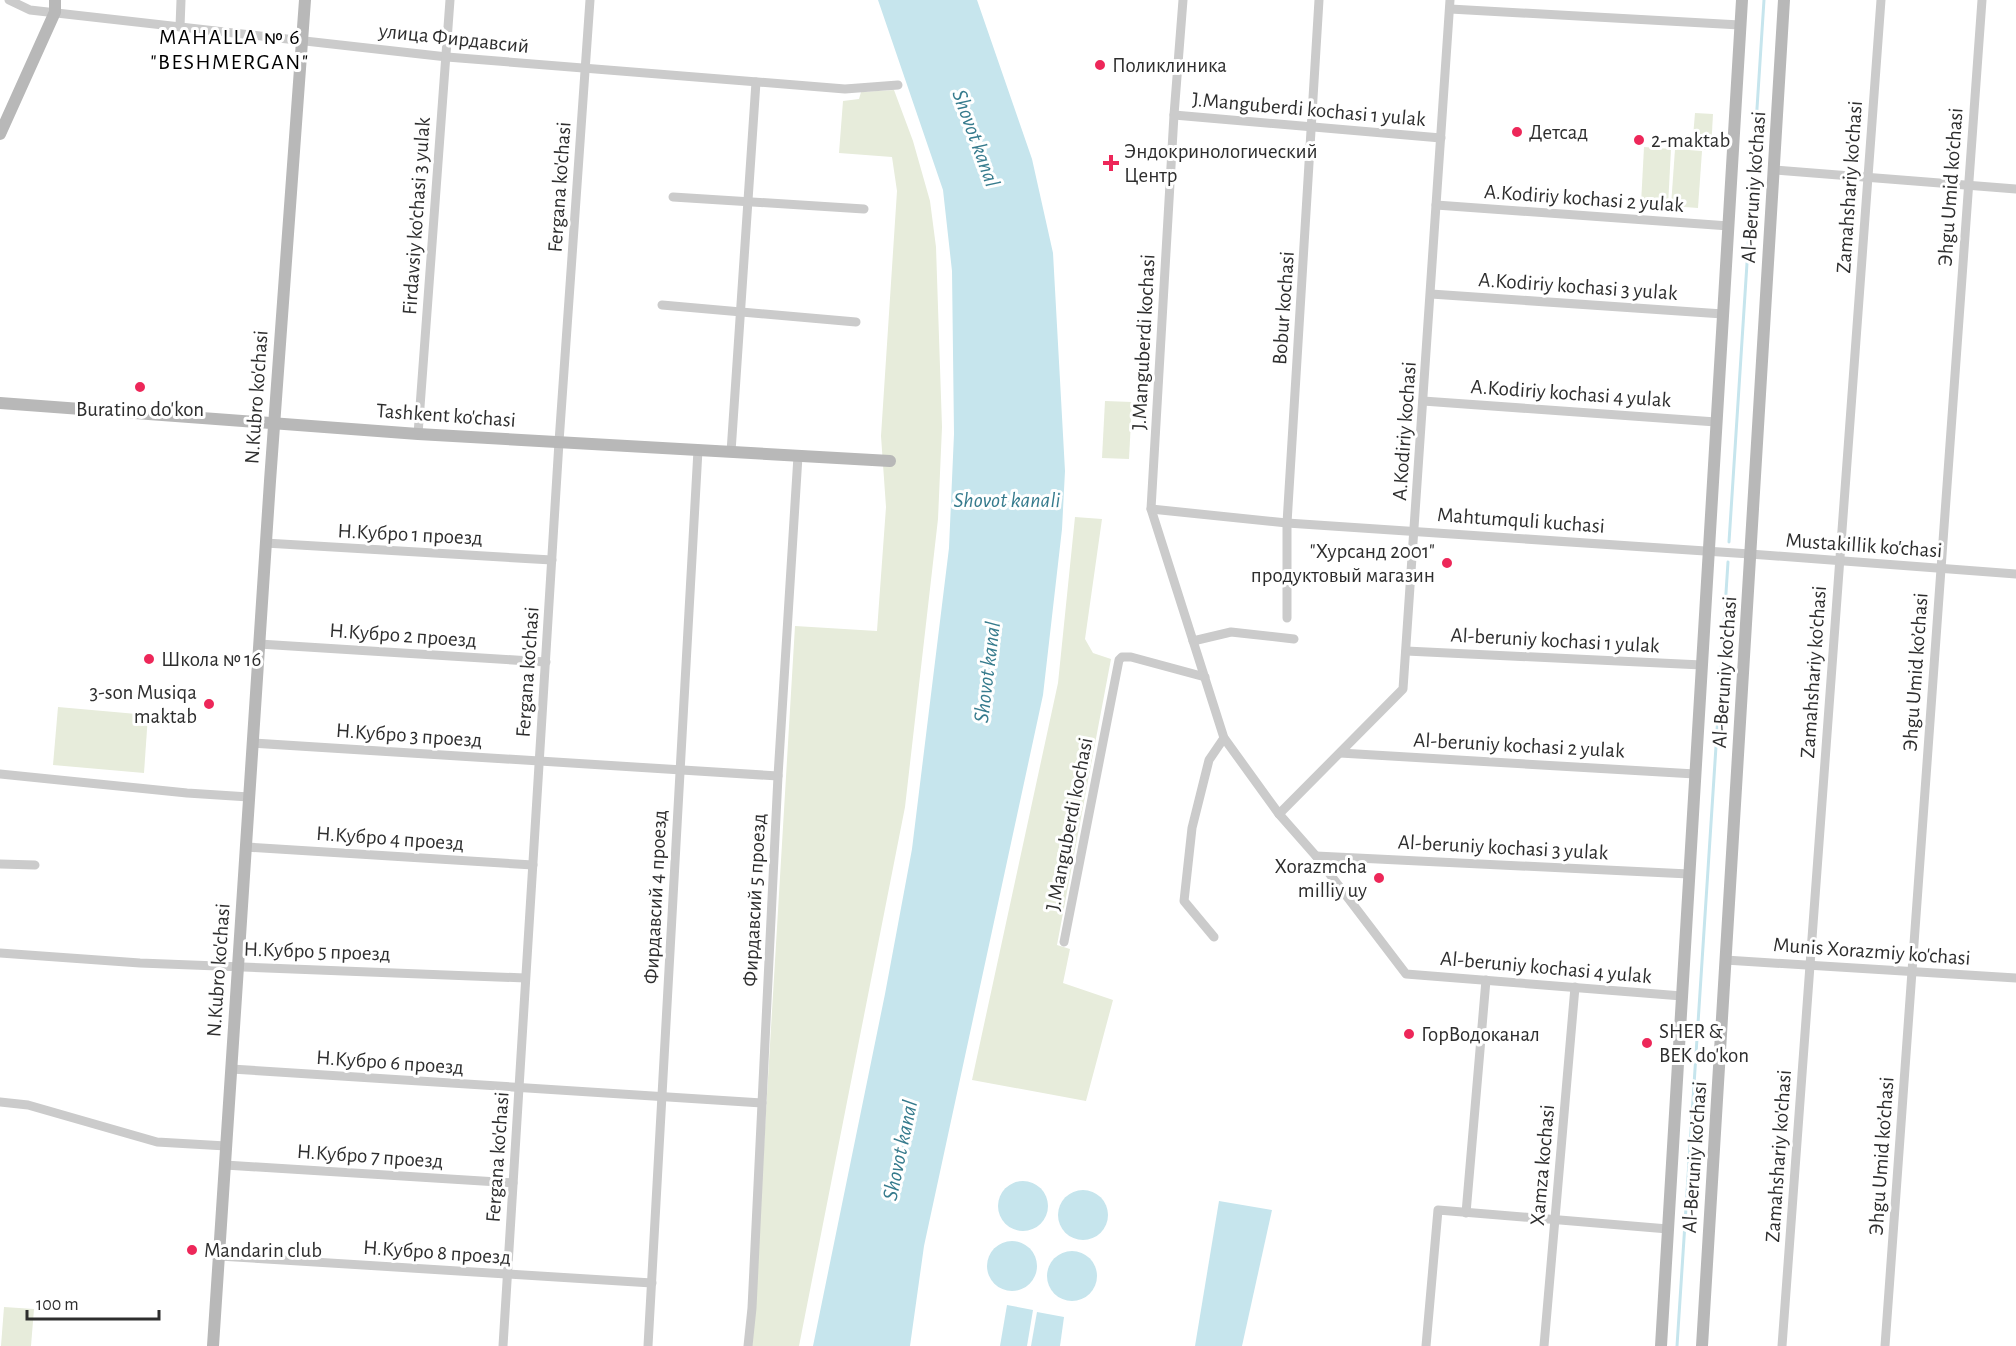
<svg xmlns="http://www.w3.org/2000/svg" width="2016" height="1346" viewBox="0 0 2016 1346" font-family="'Alegreya Sans',sans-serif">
	<rect width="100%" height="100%" fill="#fff"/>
	<g fill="#e7ecdb">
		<path d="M 894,90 L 913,141 L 930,201 L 936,247 L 942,427 L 938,519 L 905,807 L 799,1346 L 752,1346 L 795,626 L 877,631 L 886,507 L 881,436 L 897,191 L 892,157 L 839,153 L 843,101 L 859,99 L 861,92 Z"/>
		<path d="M 1695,113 L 1713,114 L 1711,150 L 1692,149 Z"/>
		<path d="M 1644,147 L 1671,149 L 1668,206 L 1641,204 Z"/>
		<path d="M 1675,149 L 1702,151 L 1698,208 L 1671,206 Z"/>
		<path d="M 1105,401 L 1132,402 L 1129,459 L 1102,458 Z"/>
		<path d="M 1075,517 L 1102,519 L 1085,639 L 1093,653 L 1111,659 L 1057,945 L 1070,949 L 1063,983 L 1113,1000 L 1086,1101 L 972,1080 L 1058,683 Z"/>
		<path d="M 58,707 L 148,715 L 144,773 L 53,765 Z"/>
		<path d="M 4,1307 L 34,1309 L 31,1346 L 1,1346 Z"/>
	</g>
	<g fill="#c6e5ed">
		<path d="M 878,0 L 977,0 L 1032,159 L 1053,253 L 1065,471 L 1062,529 L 1043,695 L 924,1246 L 910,1346 L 813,1346 L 885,994 L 912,849 L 949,548 L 954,434 L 952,271 L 943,190 Z"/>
		<circle cx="1023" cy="1206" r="25"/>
		<circle cx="1083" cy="1215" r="25"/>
		<path d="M 1219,1201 L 1272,1210 L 1242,1346 L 1195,1346 Z"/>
		<circle cx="1012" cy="1266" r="25"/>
		<circle cx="1072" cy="1276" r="25"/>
		<path d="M 1007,1305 L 1033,1310 L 1027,1346 L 1000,1346 Z"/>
		<path d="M 1037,1312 L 1064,1317 L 1060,1346 L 1031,1346 Z"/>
	</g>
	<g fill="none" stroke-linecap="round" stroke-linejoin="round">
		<g stroke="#c6e5ed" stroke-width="3">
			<path d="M 1729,542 L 1764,0"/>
			<path d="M 1677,1346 L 1728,562"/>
		</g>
		<g stroke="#cbcbcb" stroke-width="9">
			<path d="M 9,0 L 30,10 L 447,57 L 845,89 L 898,85"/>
			<path d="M 1183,0 L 1174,115 L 1151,509 L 1224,738 L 1279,814 L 1316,856 L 1406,974 L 1682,996"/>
			<path d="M 1450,9 L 1740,25"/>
			<path d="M 180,27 L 181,0"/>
			<path d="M 1174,115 L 1441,138"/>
			<path d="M 1774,170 L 2016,189"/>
			<path d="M 673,197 L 864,209"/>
			<path d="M 1436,205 L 1729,226"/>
			<path d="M 1431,294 L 1723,314"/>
			<path d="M 662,305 L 856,322"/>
			<path d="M 1423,401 L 1716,422"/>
			<path d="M 418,434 L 450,0"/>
			<path d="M 731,452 L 756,82"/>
			<path d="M 1151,509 L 1287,523 L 1750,554 L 2016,574"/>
			<path d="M 265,543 L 552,560"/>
			<path d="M 1287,618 L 1287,523 L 1319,0"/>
			<path d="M 1193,641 L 1231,632 L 1294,639"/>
			<path d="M 259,644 L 546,662"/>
			<path d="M 1406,651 L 1702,665"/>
			<path d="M 252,743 L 778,776"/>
			<path d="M 1340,753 L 1695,774"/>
			<path d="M 0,774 L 187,793 L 249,797"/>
			<path d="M 1279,814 L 1403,689 L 1450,0"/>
			<path d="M 246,847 L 533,865"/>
			<path d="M 1316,856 L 1689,874"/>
			<path d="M 0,864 L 35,865"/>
			<path d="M 1214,937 L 1184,901 L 1192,828 L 1209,760 L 1224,738"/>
			<path d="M 1064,942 L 1119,660 L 1122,657 L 1131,657 L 1205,677"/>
			<path d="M 0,953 L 140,963 L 525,978"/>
			<path d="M 1725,960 L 2016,978"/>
			<path d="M 231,1069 L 762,1103"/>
			<path d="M 0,1102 L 28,1105 L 157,1142 L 226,1146"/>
			<path d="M 225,1165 L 513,1183"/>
			<path d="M 1466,1213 L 1486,980"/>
			<path d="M 219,1256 L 652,1283"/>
			<path d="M 503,1346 L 559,442 L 590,0"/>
			<path d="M 648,1346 L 698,450"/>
			<path d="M 748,1346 L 752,1308 L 778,776 L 798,456"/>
			<path d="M 1426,1346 L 1438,1210 L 1668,1229"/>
			<path d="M 1544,1346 L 1575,987"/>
			<path d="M 1782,1346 L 1881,0"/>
			<path d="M 1885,1346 L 1982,0"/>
		</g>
		<g stroke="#b8b8b8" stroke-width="12">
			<path d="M 0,134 L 55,12 L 55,0"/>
			<path d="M 0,403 L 418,434 L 890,461"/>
			<path d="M 213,1346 L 270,481 L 305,0"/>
			<path d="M 1661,1346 L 1742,0"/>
			<path d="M 1702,1346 L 1784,0"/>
		</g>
	</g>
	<g fill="#ed2759" stroke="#fff" stroke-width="2">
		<circle cx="1100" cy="65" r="6"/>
		<circle cx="1517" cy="132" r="6"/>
		<circle cx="1639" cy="140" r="6"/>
		<path d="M1108 154h6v6h6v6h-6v6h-6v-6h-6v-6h6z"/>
		<circle cx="140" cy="387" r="6"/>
		<circle cx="1447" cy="563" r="6"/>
		<circle cx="149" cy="659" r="6"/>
		<circle cx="209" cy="704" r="6"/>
		<circle cx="1379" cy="878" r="6"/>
		<circle cx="1409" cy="1034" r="6"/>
		<circle cx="1647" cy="1043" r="6"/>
		<circle cx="192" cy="1250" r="6"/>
	</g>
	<g text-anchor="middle" stroke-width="6" stroke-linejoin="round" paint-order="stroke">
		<g font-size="21" fill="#2e2e2e" stroke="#fff">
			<text transform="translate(454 38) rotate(6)" y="7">улица Фирдавсий</text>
			<text transform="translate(1309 109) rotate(5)" y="7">J.Manguberdi kochasi 1 yulak</text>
			<text transform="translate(559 187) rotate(-86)" y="7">Fergana ko'chasi</text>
			<text transform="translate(1753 187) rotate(-86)" y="7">Al-Beruniy ko’chasi</text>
			<text transform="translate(1849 187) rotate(-86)" y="7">Zamahshariy ko'chasi</text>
			<text transform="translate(1950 187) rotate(-86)" y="7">Эhgu Umid ko’chasi</text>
			<text transform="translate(1584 198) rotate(4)" y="7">A.Kodiriy kochasi 2 yulak</text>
			<text transform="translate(416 216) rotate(-86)" y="7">Firdavsiy ko'chasi 3 yulak</text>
			<text transform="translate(1578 286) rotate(4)" y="7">A.Kodiriy kochasi 3 yulak</text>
			<text transform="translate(1283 308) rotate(-86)" y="7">Bobur kochasi</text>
			<text transform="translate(1143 342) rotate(-87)" y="7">J.Manguberdi kochasi</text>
			<text transform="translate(1571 393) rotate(4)" y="7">A.Kodiriy kochasi 4 yulak</text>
			<text transform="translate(256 397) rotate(-86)" y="7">N.Kubro ko'chasi</text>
			<text transform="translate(446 415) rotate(4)" y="7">Tashkent ko'chasi</text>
			<text transform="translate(1404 431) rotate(-86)" y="7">A.Kodiriy kochasi</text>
			<text transform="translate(1521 520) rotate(4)" y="7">Mahtumquli kuchasi</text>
			<text transform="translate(410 534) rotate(3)" y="7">Н.Кубро 1 проезд</text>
			<text transform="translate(1864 545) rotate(4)" y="7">Mustakillik ko'chasi</text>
			<text transform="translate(403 635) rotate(4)" y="7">Н.Кубро 2 проезд</text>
			<text transform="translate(1555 640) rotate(3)" y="7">Al-beruniy kochasi 1 yulak</text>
			<text transform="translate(527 672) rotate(-86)" y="7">Fergana ko'chasi</text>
			<text transform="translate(1724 672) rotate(-86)" y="7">Al-Beruniy ko’chasi</text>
			<text transform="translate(1813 672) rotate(-86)" y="7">Zamahshariy ko'chasi</text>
			<text transform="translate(1915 672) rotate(-86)" y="7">Эhgu Umid ko’chasi</text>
			<text transform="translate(409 735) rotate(4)" y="7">Н.Кубро 3 проезд</text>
			<text transform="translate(1519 745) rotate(3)" y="7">Al-beruniy kochasi 2 yulak</text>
			<text transform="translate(1069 824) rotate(-79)" y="7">J.Manguberdi kochasi</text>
			<text transform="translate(390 838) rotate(4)" y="7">Н.Кубро 4 проезд</text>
			<text transform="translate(1503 847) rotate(3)" y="7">Al-beruniy kochasi 3 yulak</text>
			<text transform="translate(655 897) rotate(-87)" y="7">Фирдавсий 4 проезд</text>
			<text transform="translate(754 900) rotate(-87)" y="7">Фирдавсий 5 проезд</text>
			<text transform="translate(317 951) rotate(2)" y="7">Н.Кубро 5 проезд</text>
			<text transform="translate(1872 951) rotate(4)" y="7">Munis Xorazmiy ko'chasi</text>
			<text transform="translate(1546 967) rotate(5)" y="7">Al-beruniy kochasi 4 yulak</text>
			<text transform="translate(218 970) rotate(-86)" y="7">N.Kubro ko'chasi</text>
			<text transform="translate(390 1062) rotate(4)" y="7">Н.Кубро 6 проезд</text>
			<text transform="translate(370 1156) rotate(4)" y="7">Н.Кубро 7 проезд</text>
			<text transform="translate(1778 1156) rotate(-86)" y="7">Zamahshariy ko'chasi</text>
			<text transform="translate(1881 1156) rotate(-86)" y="7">Эhgu Umid ko’chasi</text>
			<text transform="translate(497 1157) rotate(-86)" y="7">Fergana ko'chasi</text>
			<text transform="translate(1694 1157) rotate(-86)" y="7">Al-Beruniy ko’chasi</text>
			<text transform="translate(1542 1165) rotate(-85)" y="7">Xamza kochasi</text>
			<text transform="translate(437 1252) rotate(4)" y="7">Н.Кубро 8 проезд</text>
		</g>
		<g font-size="21" fill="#2e2e2e" stroke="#fff" text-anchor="start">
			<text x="1112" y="72">Поликлиника</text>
			<text x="1529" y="139">Детсад</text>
			<text x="1651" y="147">2-maktab</text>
			<text x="1124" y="158">Эндокринологический<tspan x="1124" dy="24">Центр</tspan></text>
			<text x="140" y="416" text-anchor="middle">Buratino do'kon</text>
			<text x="1435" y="558" text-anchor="end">"Хурсанд 2001"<tspan x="1435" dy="24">продуктовый магазин</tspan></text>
			<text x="161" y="666">Школа № 16</text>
			<text x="197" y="699" text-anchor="end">3-son Musiqa<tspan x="197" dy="24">maktab</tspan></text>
			<text x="1367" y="873" text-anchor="end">Xorazmcha<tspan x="1367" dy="24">milliy uy</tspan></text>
			<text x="1659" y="1038">SHER &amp;<tspan x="1659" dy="24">BEK do'kon</tspan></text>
			<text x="1421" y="1041">ГорВодоканал</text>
			<text x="204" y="1257">Mandarin club</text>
		</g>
		<g font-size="22" letter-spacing="1.5" fill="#000" stroke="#fff">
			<text x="230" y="44">MAHALLA № 6<tspan x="230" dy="25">"BESHMERGAN"</tspan></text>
		</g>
		<g font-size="22" font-style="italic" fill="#367b8d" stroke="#fff">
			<text transform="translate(977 138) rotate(70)" y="8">Shovot kanal</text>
			<text x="1007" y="507">Shovot kanali</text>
			<text transform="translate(986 672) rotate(-83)" y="8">Shovot kanal</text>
			<text transform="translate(899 1150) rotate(-78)" y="8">Shovot kanal</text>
		</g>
	</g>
	<path d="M27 1310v9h132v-9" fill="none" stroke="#2e2e2e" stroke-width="3"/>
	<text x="36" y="1310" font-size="18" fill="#2e2e2e" stroke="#ffffff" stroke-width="4.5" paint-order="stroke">100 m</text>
</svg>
